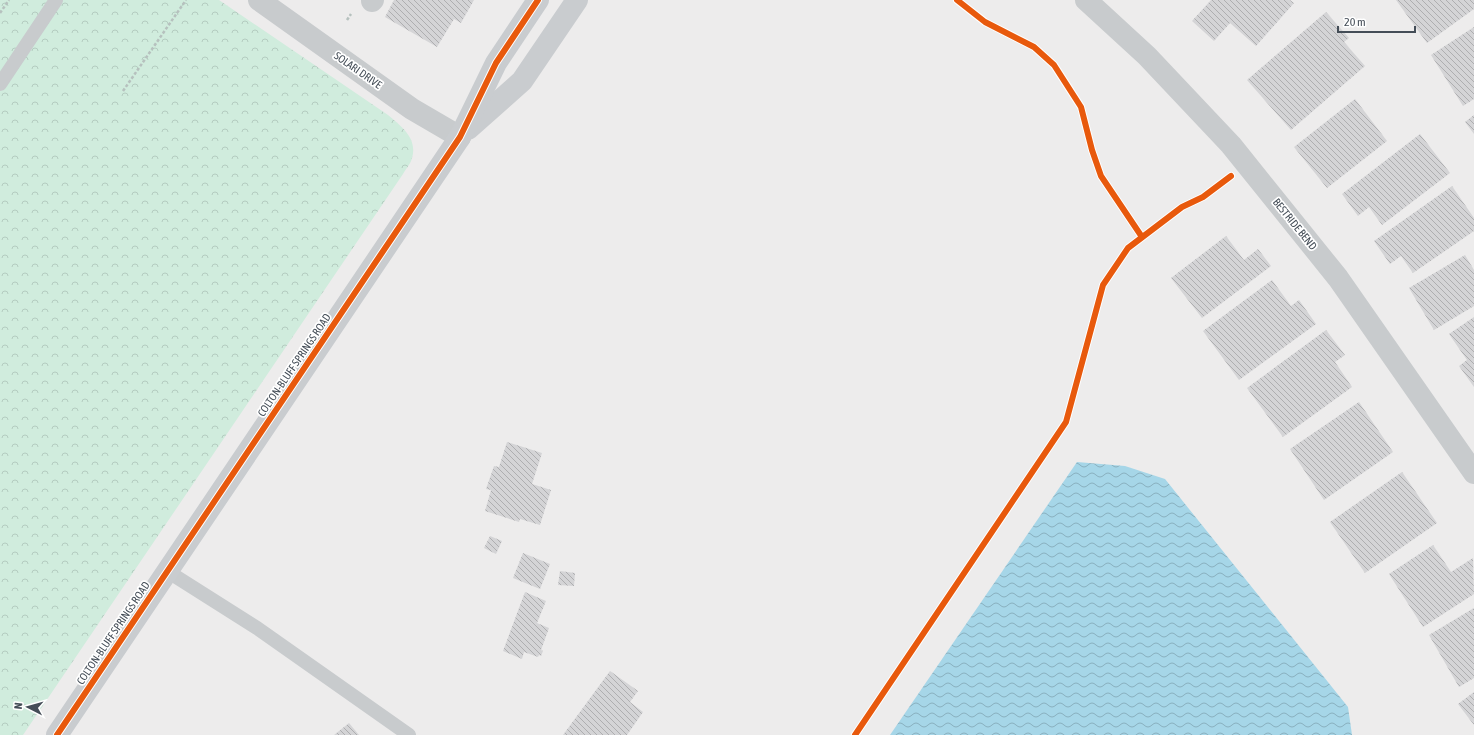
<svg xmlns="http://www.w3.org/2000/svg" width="1474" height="735" viewBox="0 0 1474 735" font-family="'Asap Condensed',sans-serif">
	<defs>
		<pattern id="park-crowns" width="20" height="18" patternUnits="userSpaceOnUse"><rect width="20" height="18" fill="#d0ecdd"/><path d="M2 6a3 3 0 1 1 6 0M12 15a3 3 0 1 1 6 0" fill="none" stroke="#b4ccc0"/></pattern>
		<pattern id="water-waves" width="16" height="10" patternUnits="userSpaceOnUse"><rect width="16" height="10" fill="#a6d6e8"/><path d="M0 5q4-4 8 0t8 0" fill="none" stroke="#89b0bf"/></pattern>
		<pattern id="building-back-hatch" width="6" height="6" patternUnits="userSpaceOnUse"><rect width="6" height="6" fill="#d4d4d6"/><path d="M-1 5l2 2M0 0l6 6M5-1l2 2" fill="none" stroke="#aeaeb0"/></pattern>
	</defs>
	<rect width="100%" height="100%" fill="#edecec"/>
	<path fill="url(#park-crowns)" d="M 0,0 L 219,0 L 388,115 C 401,126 418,138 412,158 C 411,163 406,169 403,174 L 23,735 L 0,735 Z"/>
	<path fill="url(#water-waves)" d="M 1077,462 L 1125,466 L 1165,479 L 1348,707 L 1352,735 L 890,735 Z"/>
	<g fill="url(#building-back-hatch)">
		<path d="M 394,0 L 474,0 L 461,23 L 454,19 L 437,47 L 385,17 Z"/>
		<path d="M 1211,0 L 1290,0 L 1294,3 L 1256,46 L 1230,23 L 1214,41 L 1192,21 Z"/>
		<path d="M 1396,0 L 1474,0 L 1474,9 L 1427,43 Z"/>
		<path d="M 1326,12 L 1349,38 L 1344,42 L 1365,66 L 1291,130 L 1247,80 Z"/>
		<path d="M 1474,27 L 1474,99 L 1463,106 L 1431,55 Z"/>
		<path d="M 1355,99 L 1387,141 L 1327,188 L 1294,147 Z"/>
		<path d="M 1474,115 L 1474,134 L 1465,122 Z"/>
		<path d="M 1420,134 L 1450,173 L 1382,225 L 1369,207 L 1358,216 L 1342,194 Z"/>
		<path d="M 1452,186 L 1474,218 L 1474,231 L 1413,273 L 1401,256 L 1390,264 L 1374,241 Z"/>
		<path d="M 1226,236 L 1244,260 L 1258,249 L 1271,266 L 1202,318 L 1171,278 Z"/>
		<path d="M 1465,255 L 1474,270 L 1474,306 L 1434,330 L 1409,288 Z"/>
		<path d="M 1272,280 L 1291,306 L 1299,300 L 1316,324 L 1239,380 L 1203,331 Z"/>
		<path d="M 1474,317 L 1474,387 L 1459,366 L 1467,360 L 1449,334 Z"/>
		<path d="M 1326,330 L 1345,355 L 1335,362 L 1352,387 L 1283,437 L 1247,388 Z"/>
		<path d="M 1359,402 L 1393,452 L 1324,500 L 1290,449 Z"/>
		<path d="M 507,442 L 542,453 L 532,484 L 551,490 L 540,525 L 520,519 L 519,522 L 485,511 L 491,490 L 486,489 L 494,466 L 499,467 Z"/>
		<path d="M 1402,472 L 1437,523 L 1365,573 L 1330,522 Z"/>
		<path d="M 490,536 L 502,541 L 496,554 L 484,548 Z"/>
		<path d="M 1433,545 L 1451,572 L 1473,558 L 1474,594 L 1423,627 L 1389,574 Z"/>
		<path d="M 523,553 L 550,564 L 540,589 L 513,578 Z"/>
		<path d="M 560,571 L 575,573 L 574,586 L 558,585 Z"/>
		<path d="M 525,592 L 546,601 L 537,623 L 549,628 L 541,650 L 543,651 L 541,656 L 539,655 L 538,657 L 524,652 L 522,659 L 503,651 Z"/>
		<path d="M 1474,608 L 1474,678 L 1459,687 L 1429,635 Z"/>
		<path d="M 610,671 L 638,691 L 630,702 L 643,712 L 627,735 L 563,735 Z"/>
		<path d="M 1474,692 L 1474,725 L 1458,704 Z"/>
		<path d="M 349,723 L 359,735 L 334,735 Z"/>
	</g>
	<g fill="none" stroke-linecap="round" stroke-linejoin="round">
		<g stroke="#b6c1be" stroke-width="2.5" stroke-dasharray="3 2" stroke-linecap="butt">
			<path d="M 0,13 L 9,0"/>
			<path d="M 347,20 L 351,14"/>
			<path d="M 123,91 L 186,0"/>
		</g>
		<g stroke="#c8cbcd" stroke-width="14">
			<path d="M 0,84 L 56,0"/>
			<path d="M 167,571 L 257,628 L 409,735"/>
		</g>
		<g stroke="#c8cbcd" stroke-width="22">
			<path d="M 259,0 L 412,109 L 460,137"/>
			<path d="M 1086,0 L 1147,56 L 1231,145 L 1338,278 L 1474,473"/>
			<path d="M 372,1 L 373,0"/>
		</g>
		<g stroke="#c9cccf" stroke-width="22">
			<path d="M 468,129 L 522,81 L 577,0"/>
			<path d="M 57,735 L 460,137 L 496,63 L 538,0"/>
		</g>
		<g stroke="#fff" stroke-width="8">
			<g id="cycleway">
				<path d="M 957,0 L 985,22 L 1034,47 L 1054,65 L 1081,107 L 1092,150 L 1101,176 L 1142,237"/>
				<path d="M 57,735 L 460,137 L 496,63 L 538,0"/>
				<path d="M 855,735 L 1066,422 L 1103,285 L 1128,248 L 1182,207 L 1203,197 L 1231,176"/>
			</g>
		</g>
		<use href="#cycleway" stroke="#e8590c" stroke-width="6"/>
	</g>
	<g text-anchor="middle" stroke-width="3.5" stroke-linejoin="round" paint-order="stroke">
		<g font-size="11" fill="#444d57" stroke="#fff">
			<text transform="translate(358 70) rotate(35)" y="4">SOLARI DRIVE</text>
			<text transform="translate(1295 224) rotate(51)" y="4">BESTRIDE BEND</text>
			<text transform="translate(294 365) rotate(-56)" y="4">COLTON-BLUFF SPRINGS ROAD</text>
			<text transform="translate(113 633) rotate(-56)" y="4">COLTON-BLUFF SPRINGS ROAD</text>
		</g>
	</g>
	<g transform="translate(28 707) rotate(276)" stroke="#ffffff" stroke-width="3" paint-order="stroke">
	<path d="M0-3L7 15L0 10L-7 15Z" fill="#444d57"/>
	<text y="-6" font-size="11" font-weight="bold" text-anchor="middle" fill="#444d57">N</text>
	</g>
	<path d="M1338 26v6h77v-6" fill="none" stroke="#444d57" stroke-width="2"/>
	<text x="1344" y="26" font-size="12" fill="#444d57" stroke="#ffffff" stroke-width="3" paint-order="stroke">20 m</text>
</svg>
